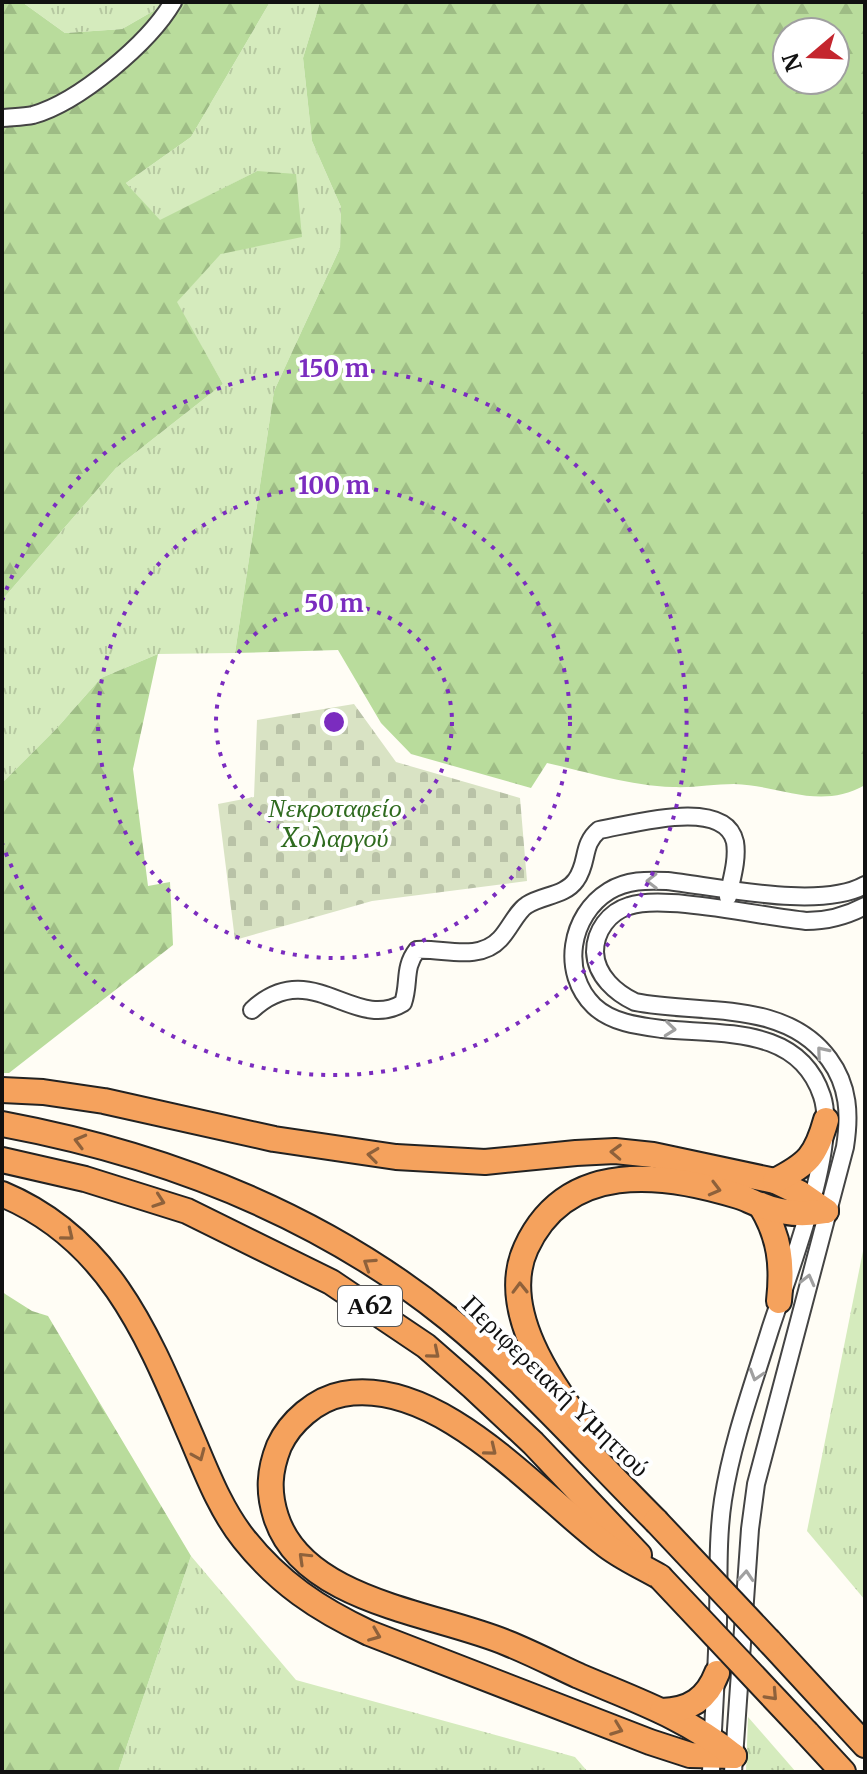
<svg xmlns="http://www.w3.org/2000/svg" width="867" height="1774" viewBox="0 0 867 1774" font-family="Merriweather,serif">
	<defs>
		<pattern id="grass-tufts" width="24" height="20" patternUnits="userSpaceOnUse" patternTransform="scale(2)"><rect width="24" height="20" fill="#d5ebbd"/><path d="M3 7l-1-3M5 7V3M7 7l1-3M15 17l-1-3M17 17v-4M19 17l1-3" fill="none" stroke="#b6c8a1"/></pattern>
		<pattern id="forest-firs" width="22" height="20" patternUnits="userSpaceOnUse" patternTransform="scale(2)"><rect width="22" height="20" fill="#b9dc9c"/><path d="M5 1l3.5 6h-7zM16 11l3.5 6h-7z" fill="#9ebc85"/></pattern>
		<pattern id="cemetery-stones" width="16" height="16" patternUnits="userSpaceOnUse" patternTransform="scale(2)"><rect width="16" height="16" fill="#d9e3c4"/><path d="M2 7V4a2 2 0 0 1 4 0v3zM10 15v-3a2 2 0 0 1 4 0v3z" fill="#b9c2a7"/></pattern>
	</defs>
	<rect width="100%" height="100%" fill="#fffdf5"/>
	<g fill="url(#grass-tufts)">
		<path d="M 22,2 L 169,2 L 122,29 L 65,33 Z"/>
		<path d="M 270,2 L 320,2 L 303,58 L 312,141 L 341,207 L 340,248 L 274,391 L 235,653 L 158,654 L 101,678 L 57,728 L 2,783 L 2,600 L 116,468 L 223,384 L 176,302 L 221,254 L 257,171 L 160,221 L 126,183 L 191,137 Z"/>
		<path d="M 865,1241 L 865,1600 L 807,1531 Z"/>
		<path d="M 191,1556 L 296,1680 L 575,1757 L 588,1772 L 118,1772 Z"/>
		<path d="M 748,1717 L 796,1772 L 746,1772 Z"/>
	</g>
	<g fill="url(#forest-firs)" fill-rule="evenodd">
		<path d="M 2,2 L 22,2 L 65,33 L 122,29 L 169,2 L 270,2 L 191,137 L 126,183 L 160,220 L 257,171 L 296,174 L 302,237 L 221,254 L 177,302 L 223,384 L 116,468 L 2,600 Z"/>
		<path d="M 320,2 L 865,2 L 865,785 C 819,811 780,785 734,784 C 714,784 693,788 673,787 C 631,786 587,772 547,763 L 531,788 L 411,754 L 381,723 L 338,650 L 235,653 L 274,391 L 340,248 L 341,207 L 312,141 L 303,58 ZM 787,32 L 835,32 L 835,80 L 787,80 Z"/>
		<path d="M 158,654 L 133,769 L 148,886 L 170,882 L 173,945 L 9,1073 L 2,1073 L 2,783 L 57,728 L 101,678 Z"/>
		<path d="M 2,1292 L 32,1311 L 48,1316 L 191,1556 L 118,1772 L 2,1772 Z"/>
	</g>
	<path fill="url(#cemetery-stones)" d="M 354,704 L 396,762 L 520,798 L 527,881 L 372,901 L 235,940 L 218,804 L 254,797 L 257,720 Z"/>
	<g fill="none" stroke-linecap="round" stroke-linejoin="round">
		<g stroke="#444" stroke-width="20">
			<g id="minor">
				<path d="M 2,118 C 12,117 24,117 33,115 C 79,102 149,43 173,2"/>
				<path d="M 252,1010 C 311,955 354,1033 403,1003 C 410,983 403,968 417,950 C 443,948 479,962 500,939 C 509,930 517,911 527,905 C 542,895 565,896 576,880 C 589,862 581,845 599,830 C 630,825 725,796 735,842 C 738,860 731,881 728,897"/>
				<path d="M 711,1772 C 713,1721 717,1671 718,1621 C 719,1581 717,1539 723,1500 C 732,1442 753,1385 770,1330 C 787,1277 839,1146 822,1096 C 799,1026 723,1035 662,1029 C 639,1026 612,1023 594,1006 C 560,973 570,915 609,891 C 627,880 647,880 667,881 C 719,887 821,910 865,885"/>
				<path d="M 733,1772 L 750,1529 L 756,1484 L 845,1147 C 850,1115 849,1086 829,1059 C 785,999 701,1015 635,1002 C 616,993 596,976 595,952 C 595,931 609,912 629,906 C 664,894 764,917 806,921 C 828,921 846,916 865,906"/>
			</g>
		</g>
		<g stroke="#222" stroke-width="28">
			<g id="highway">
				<path d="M 2,1090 L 43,1092 L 104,1101 L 274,1139 L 396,1157 L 485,1162 L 576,1153 L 615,1151 L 653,1155 L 775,1181 L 800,1193 L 826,1211"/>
				<path d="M 2,1124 C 162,1154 319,1214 448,1318 C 523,1379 587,1452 656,1521"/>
				<path d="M 2,1160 L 85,1179 L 187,1211 L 331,1282 L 426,1346 L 473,1387 L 533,1443 L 639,1555"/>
				<path d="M 775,1181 C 808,1164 816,1156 826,1120"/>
				<path d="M 2,1194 C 110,1239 148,1336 191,1436 C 206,1471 220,1509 244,1539 C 279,1583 318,1609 369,1633 L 650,1742 L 690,1755 L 734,1756"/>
				<path d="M 761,1206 C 780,1237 783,1265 779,1301"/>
				<path d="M 586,1430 C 551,1384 498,1309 526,1248 C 566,1161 661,1172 738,1196 C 746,1198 753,1203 761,1205 C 782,1214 804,1215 826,1211"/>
				<path d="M 660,1577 C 641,1566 620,1557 603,1543 C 534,1490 438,1377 343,1394 C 316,1399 290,1422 279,1446 C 269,1471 268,1492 276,1517 C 303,1602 436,1613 507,1643 C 532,1653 555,1665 579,1676 C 635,1700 686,1717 734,1756"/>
				<path d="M 769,1641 L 865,1745"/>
				<path d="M 662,1711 C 690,1710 707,1699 717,1673"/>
				<path d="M 807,1733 L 843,1772"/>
			</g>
		</g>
		<use href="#minor" stroke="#fff" stroke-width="16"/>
		<use href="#highway" stroke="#f5a25d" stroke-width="24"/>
		<g stroke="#222" stroke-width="28" stroke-linecap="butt">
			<g id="highway-bridge">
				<path d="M 656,1521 L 769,1641"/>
				<path d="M 660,1577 L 807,1733"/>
			</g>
		</g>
		<use href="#highway-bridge" stroke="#f5a25d" stroke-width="24"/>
	</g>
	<defs><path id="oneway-chevron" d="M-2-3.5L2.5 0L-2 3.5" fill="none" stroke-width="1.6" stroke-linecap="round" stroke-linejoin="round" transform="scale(2)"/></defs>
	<g stroke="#a0a0a0">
		<use href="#oneway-chevron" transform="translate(652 881) rotate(179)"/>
		<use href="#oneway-chevron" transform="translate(670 1029) rotate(6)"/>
		<use href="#oneway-chevron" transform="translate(822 1052) rotate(-130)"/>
		<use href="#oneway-chevron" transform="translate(808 1280) rotate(-76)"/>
		<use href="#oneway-chevron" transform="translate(756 1375) rotate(107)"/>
		<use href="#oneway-chevron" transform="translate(746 1576) rotate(-86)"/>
	</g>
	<g stroke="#8e613b">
		<use href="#oneway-chevron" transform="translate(80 1141) rotate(-165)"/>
		<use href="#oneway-chevron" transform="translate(616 1152) rotate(-178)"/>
		<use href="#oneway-chevron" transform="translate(373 1155) rotate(-173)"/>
		<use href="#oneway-chevron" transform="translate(715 1189) rotate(15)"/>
		<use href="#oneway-chevron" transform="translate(159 1201) rotate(19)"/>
		<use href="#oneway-chevron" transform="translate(68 1235) rotate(39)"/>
		<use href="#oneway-chevron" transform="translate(369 1264) rotate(-147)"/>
		<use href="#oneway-chevron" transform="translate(520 1288) rotate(-91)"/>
		<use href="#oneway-chevron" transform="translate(434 1353) rotate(40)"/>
		<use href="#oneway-chevron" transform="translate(491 1450) rotate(39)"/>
		<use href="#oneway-chevron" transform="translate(199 1455) rotate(67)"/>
		<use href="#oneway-chevron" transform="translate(304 1558) rotate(-136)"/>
		<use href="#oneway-chevron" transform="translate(375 1635) rotate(22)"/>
		<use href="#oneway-chevron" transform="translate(772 1695) rotate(47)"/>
		<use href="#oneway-chevron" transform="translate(617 1729) rotate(21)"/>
	</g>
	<g fill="none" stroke="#7b2cbf" stroke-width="4" stroke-dasharray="4 8">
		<circle cx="334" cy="722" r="118"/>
		<circle cx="334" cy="722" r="236"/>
		<path d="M2 601A353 353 0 1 1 2 843"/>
	</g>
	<g text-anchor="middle" stroke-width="8" stroke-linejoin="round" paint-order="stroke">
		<rect fill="#fff" stroke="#585858" stroke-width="2" x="338" y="1286" width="64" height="40" rx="6"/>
		<g font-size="24" font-weight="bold" fill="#111">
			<text x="370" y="1314">Α62</text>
		</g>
		<g font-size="26" font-style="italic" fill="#2f6b1f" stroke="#fff">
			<text x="335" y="817">Νεκροταφείο<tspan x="335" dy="30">Χολαργού</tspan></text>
		</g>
		<g font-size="26" fill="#111" stroke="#fff">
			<text transform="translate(556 1386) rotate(44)" y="9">Περιφερειακή Υμηττού</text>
		</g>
	</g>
	<circle cx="334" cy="722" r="12" fill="#7b2cbf" stroke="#fff" stroke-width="4"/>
	<g font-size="24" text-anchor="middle" font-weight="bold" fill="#7b2cbf" stroke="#fff" stroke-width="8" stroke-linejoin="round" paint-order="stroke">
		<text x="334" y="377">150 m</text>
		<text x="334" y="494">100 m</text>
		<text x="334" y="612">50 m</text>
	</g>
	<rect width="867" height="1774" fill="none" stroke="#111111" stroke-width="8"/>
	<g transform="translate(811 56) rotate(251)"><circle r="38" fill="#ffffff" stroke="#a0a0a0" stroke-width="2"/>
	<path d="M0-6L14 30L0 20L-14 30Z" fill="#c4262e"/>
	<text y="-12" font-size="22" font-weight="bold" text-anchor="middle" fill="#111111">N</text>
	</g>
</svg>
